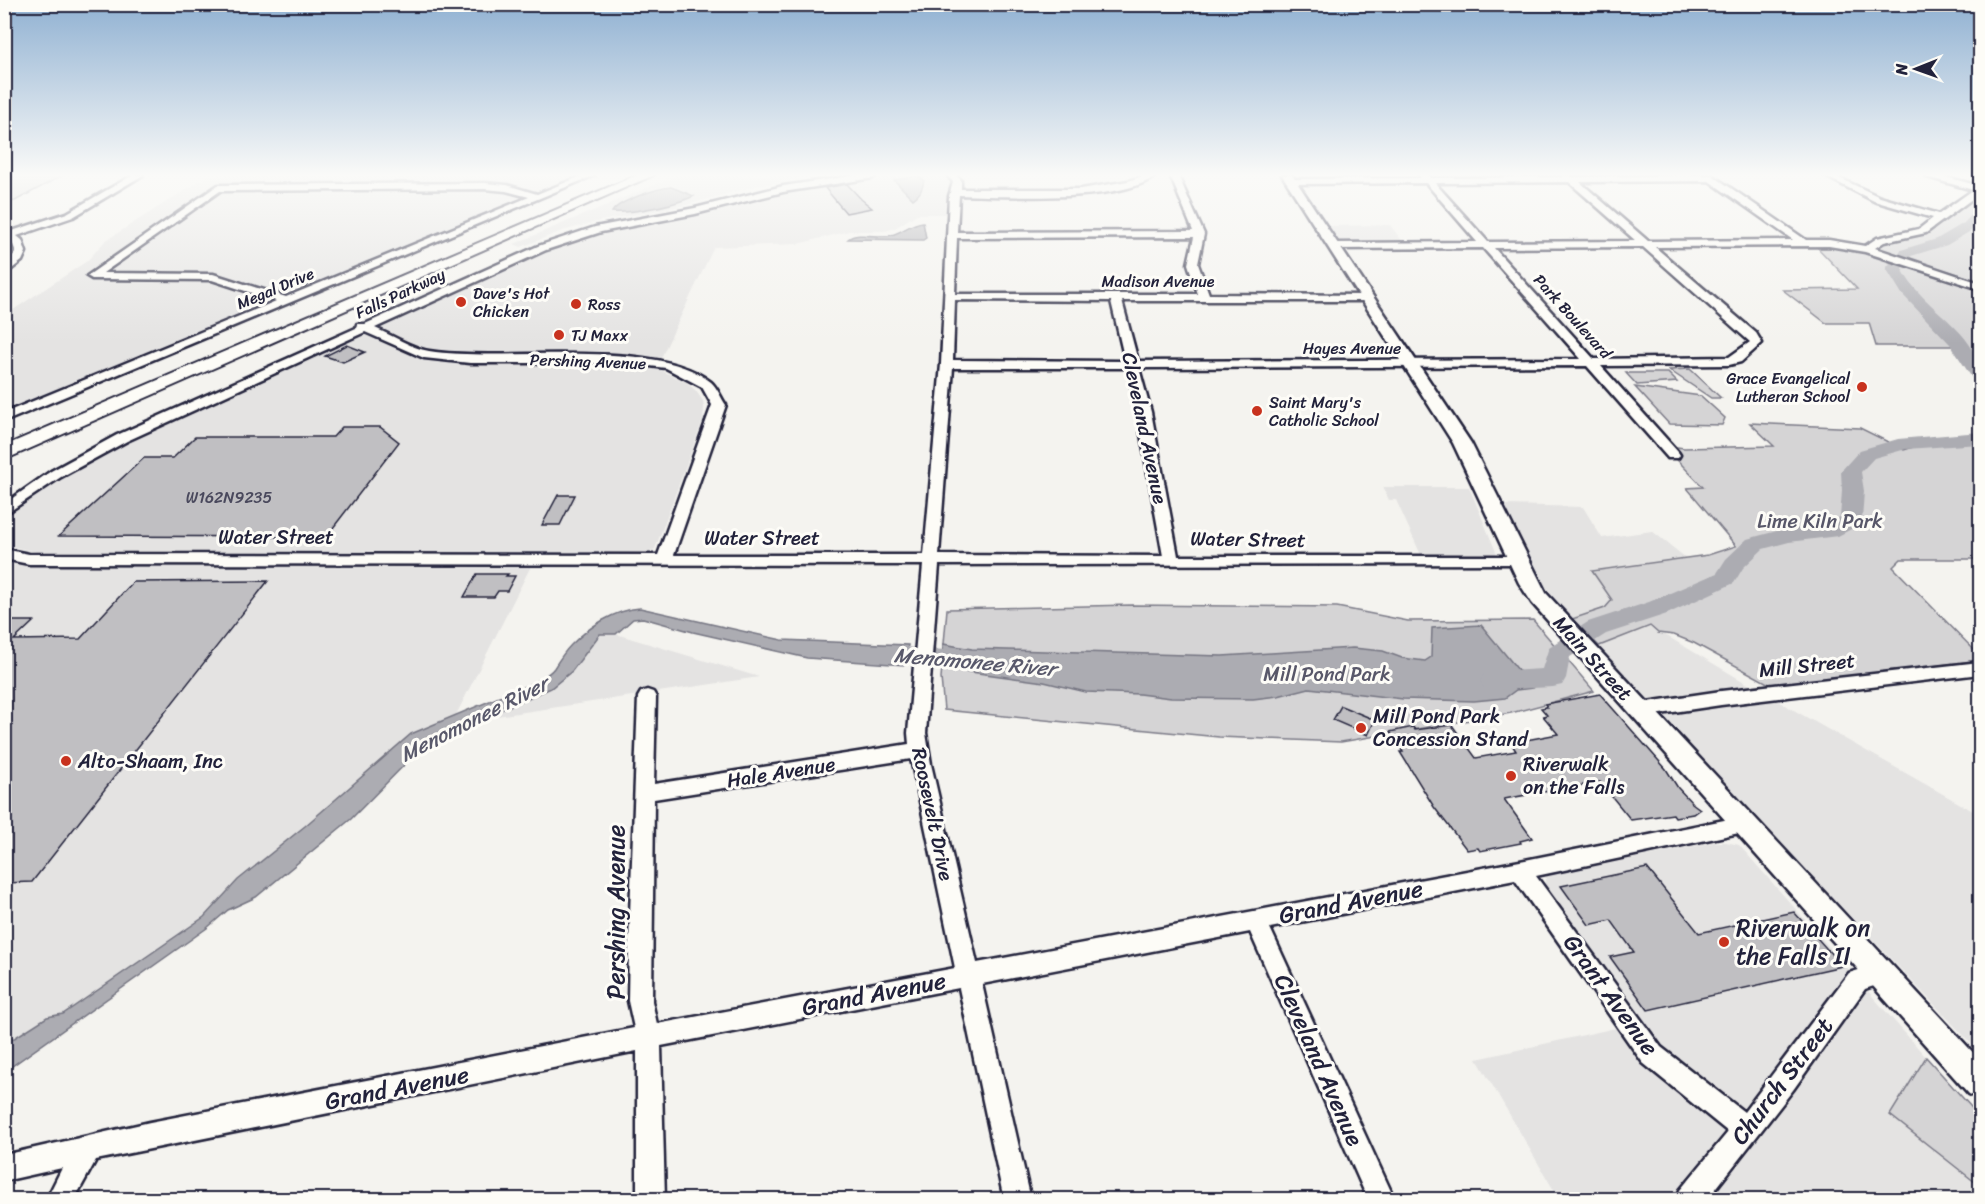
<svg xmlns="http://www.w3.org/2000/svg" width="1985" height="1204" viewBox="0 0 1985 1204" font-family="Sriracha,sans-serif">
	<rect width="100%" height="100%" fill="#f4f3ef"/>
	<filter id="ink" filterUnits="userSpaceOnUse"><feTurbulence type="fractalNoise" baseFrequency=".0167" numOctaves="2"/><feDisplacementMap in="SourceGraphic" scale="12" xChannelSelector="R" yChannelSelector="G"/><feConvolveMatrix kernelMatrix="1 2 1 2 8 2 1 2 1" color-interpolation-filters="sRGB"/></filter>
	<g filter="url(#ink)">
		<g fill="#e4e3e2">
			<path d="M 209,175 L 584,175 L 5,413 L 4,316 L 87,261 L 105,241 Z"/>
			<path d="M 678,175 L 822,175 L 756,186 L 686,205 L 600,221 L 562,231 L 521,247 L 514,244 Z"/>
			<path d="M 885,175 L 943,175 L 947,177 L 950,181 L 946,214 L 917,214 L 895,228 L 885,231 L 849,231 L 798,244 L 714,247 L 656,368 L 686,382 L 696,391 L 703,401 L 704,408 L 703,420 L 655,549 L 650,552 L 640,553 L 537,554 L 456,715 L 411,735 L 305,826 L 238,880 L 204,917 L 63,1014 L 47,1017 L 5,1044 L 5,563 L 47,565 L 477,565 L 484,553 L 36,552 L 5,545 L 5,512 L 90,457 L 540,250 L 587,234 L 788,190 Z"/>
			<path d="M 1390,225 L 1403,242 L 1340,242 L 1327,226 Z"/>
			<path d="M 1383,487 L 1469,487 L 1497,554 L 1421,555 L 1396,500 L 1389,500 Z"/>
			<path d="M 1505,505 L 1583,507 L 1602,538 L 1652,531 L 1686,558 L 1593,571 L 1612,599 L 1605,608 L 1572,619 L 1543,584 Z"/>
			<path d="M 1650,626 L 1751,686 L 1980,815 L 1980,1053 L 1682,738 L 1599,646 Z"/>
			<path d="M 600,634 L 616,634 L 759,677 L 484,718 L 551,688 L 572,671 Z"/>
			<path d="M 1714,842 L 1726,842 L 1739,845 L 1926,1057 L 1890,1115 L 1980,1186 L 1980,1199 L 1559,1199 L 1477,1059 L 1638,1023 L 1545,889 L 1545,880 L 1547,876 Z"/>
		</g>
		<g fill="#d5d4d5" stroke="#7c7b88" stroke-width="1.5">
			<path d="M 4,175 L 63,175 L 15,201 L 5,202 Z"/>
			<path d="M 1980,191 L 1980,281 L 1875,248 L 1890,239 L 1937,223 Z"/>
			<path d="M 1816,246 C 1872,247 1927,272 1980,289 L 1980,364 L 1966,346 L 1876,346 L 1869,323 L 1826,323 L 1783,290 L 1857,289 Z"/>
			<path d="M 1690,369 L 1721,398 L 1711,398 L 1669,370 Z"/>
			<path d="M 1626,373 L 1668,373 L 1677,382 L 1637,385 Z"/>
			<path d="M 1635,387 L 1701,396 L 1725,418 L 1722,425 L 1669,424 Z"/>
			<path d="M 1750,423 L 1860,428 L 1904,450 L 1920,445 L 1980,441 L 1980,559 L 1901,559 L 1893,567 L 1980,656 L 1980,660 L 1773,686 L 1694,643 L 1674,635 L 1658,633 L 1650,626 L 1599,646 L 1572,619 L 1605,608 L 1612,600 L 1592,571 L 1708,555 L 1736,546 L 1687,488 L 1703,487 L 1663,445 L 1684,448 L 1774,446 Z"/>
			<path d="M 1132,605 L 1337,607 L 1408,621 L 1533,620 L 1594,691 L 1511,713 L 1341,742 L 1219,737 L 944,710 L 941,678 L 947,609 Z"/>
			<path d="M 1926,1057 L 1980,1117 L 1980,1186 L 1890,1115 Z"/>
		</g>
		<g fill="#acacb2" stroke="#757582" stroke-width="1.5">
			<path d="M 917,176 L 924,180 C 923,189 920,195 913,199 L 894,180 Z"/>
			<path d="M 671,187 L 694,196 C 678,204 630,214 612,212 C 618,201 658,188 671,187 Z"/>
			<path d="M 923,222 L 926,238 L 923,240 L 848,239 C 856,232 875,237 887,236 C 901,234 910,223 923,222 Z"/>
			<path d="M 640,608 L 782,640 L 908,645 L 905,665 L 807,658 L 693,632 L 643,618 L 633,619 L 616,634 L 600,634 L 572,671 L 551,688 L 437,738 L 416,753 L 351,819 L 256,897 L 228,910 L 207,928 L 5,1071 L 5,1044 L 47,1017 L 63,1014 L 204,917 L 238,880 L 305,826 L 411,734 L 535,682 C 541,678 550,674 554,668 C 559,660 564,652 571,645 C 589,627 614,610 640,608 Z"/>
			<path d="M 1481,625 L 1533,688 L 1516,690 L 1505,698 L 1474,701 L 1403,699 L 1309,688 L 1278,696 L 1253,699 L 1171,698 L 1139,694 L 1086,692 L 1044,682 L 942,668 L 943,644 L 972,649 L 1222,656 L 1353,648 L 1383,651 L 1402,658 L 1425,661 L 1431,657 L 1432,628 Z"/>
		</g>
		<g fill="none" stroke-linecap="round" stroke-linejoin="round">
			<g fill="#acacb2" fill-rule="evenodd">
				<path d="M 1980,210 L 1980,222 L 1974,229 L 1947,245 L 1911,256 L 1902,268 C 1920,310 1985,332 1980,382 L 1974,381 L 1950,344 L 1902,294 L 1886,268 L 1901,250 L 1937,239 L 1964,223 L 1975,211 Z"/>
				<path d="M 1980,432 L 1980,444 L 1906,449 L 1874,458 L 1861,472 L 1864,491 L 1862,520 L 1859,525 L 1838,536 L 1789,542 L 1763,549 L 1743,568 L 1734,583 L 1667,614 L 1606,634 L 1570,657 L 1566,678 L 1562,685 L 1553,687 L 1493,690 L 1484,688 L 1480,681 L 1484,674 L 1493,672 L 1542,669 L 1549,647 L 1588,622 L 1649,602 L 1717,573 L 1726,559 L 1747,539 L 1788,528 L 1825,525 L 1840,517 L 1842,491 L 1841,471 L 1860,450 L 1898,439 Z"/>
				<path d="M 874,645 L 974,652 L 983,655 L 987,661 L 983,667 L 974,670 L 865,660 L 861,654 L 865,648 Z"/>
			</g>
		</g>
		<g fill="#c0bfc2" stroke="#22223b" stroke-width="1.5">
			<path d="M 847,184 L 861,199 L 872,208 L 846,213 L 825,188 Z"/>
			<path d="M 347,345 L 365,352 L 343,362 L 325,356 Z"/>
			<path d="M 342,427 L 380,427 L 399,442 L 326,537 L 59,536 L 144,458 L 173,458 L 195,437 L 333,437 Z"/>
			<path d="M 558,495 L 575,495 L 560,525 L 542,525 Z"/>
			<path d="M 477,574 L 508,574 L 506,576 L 515,576 L 507,591 L 498,591 L 494,597 L 464,597 Z"/>
			<path d="M 268,581 L 32,882 L 4,883 L 4,621 L 34,621 L 14,640 L 80,639 L 133,582 Z"/>
			<path d="M 1600,694 L 1666,769 L 1678,788 L 1692,803 L 1700,809 L 1693,814 L 1675,817 L 1673,814 L 1631,820 L 1600,782 L 1504,799 L 1532,838 L 1520,841 L 1521,843 L 1480,851 L 1478,848 L 1467,850 L 1434,807 L 1400,752 L 1403,752 L 1390,732 L 1413,727 L 1415,730 L 1452,725 L 1476,758 L 1516,751 L 1511,743 L 1558,734 L 1543,716 L 1547,715 L 1541,708 L 1547,707 L 1545,704 Z"/>
			<path d="M 1341,706 L 1375,720 L 1368,735 L 1333,720 Z"/>
			<path d="M 1647,868 L 1699,933 L 1794,912 L 1842,966 L 1648,1010 L 1610,957 L 1634,952 L 1611,920 L 1589,925 L 1561,886 Z"/>
		</g>
		<g fill="none" stroke-linecap="round" stroke-linejoin="round">
			<g stroke="#22223b" stroke-width="5">
				<g id="minor">
					<path d="M 133,175 L 143,175 L 73,217 L 17,236 L 22,240 L 26,252 L 22,261 L 4,275 L 4,266 L 16,252 L 12,242 L 4,240 L 4,230 L 9,232 L 67,213 Z"/>
					<path d="M 584,175 L 595,175 L 4,422 L 4,413 L 276,301 L 212,280 L 92,279 L 87,276 L 218,185 L 485,183 L 507,185 L 537,194 ZM 485,189 L 506,191 L 529,197 L 286,297 L 213,274 L 103,273 L 220,191 Z"/>
					<path d="M 858,175 L 877,175 L 873,178 L 783,192 L 695,214 L 601,232 L 546,250 L 375,328 C 392,335 411,348 429,351 C 504,363 655,336 711,382 C 717,387 721,398 726,405 L 674,555 L 924,555 L 941,364 L 949,196 L 953,182 L 947,175 L 956,175 L 961,180 L 961,189 L 1081,189 L 1128,181 L 1146,175 L 1157,175 C 1120,204 1007,196 959,195 L 957,232 L 1193,231 L 1170,175 L 1178,175 L 1204,234 L 1198,264 L 1209,294 L 1366,295 L 1372,298 L 1366,301 L 1122,301 L 1138,361 L 1581,359 L 1483,248 L 1333,249 L 1328,246 L 1333,243 L 1477,242 L 1426,183 L 1289,184 L 1289,180 L 1292,179 L 1421,178 L 1419,175 L 1428,175 L 1431,178 L 1563,177 L 1562,175 L 1573,177 L 1712,175 L 1806,240 L 1829,240 L 1865,246 L 1877,238 L 1919,229 L 1933,218 L 1874,201 L 1823,175 L 1833,175 L 1880,197 L 1939,214 L 1973,190 L 1927,177 L 1926,175 L 1938,175 L 1980,186 L 1980,193 L 1926,233 L 1884,242 L 1875,248 L 1980,283 L 1980,289 L 1865,252 L 1829,246 L 1655,247 L 1756,333 L 1762,343 L 1741,362 L 1729,365 L 1601,366 L 1678,452 L 1680,455 L 1678,458 L 1668,458 L 1587,366 L 1139,368 L 1151,412 L 1178,556 L 1519,556 L 1525,558 L 1527,561 L 1525,564 L 939,565 L 926,733 L 931,764 L 977,963 L 1520,861 L 1744,816 L 1751,818 L 1754,824 L 1751,830 L 1744,832 L 1536,876 L 1661,1047 L 1744,1112 L 1849,973 L 1881,963 L 1889,967 L 1893,974 L 1889,981 L 1865,989 L 1793,1090 L 1707,1200 L 1677,1200 L 1680,1190 L 1728,1132 L 1643,1063 L 1515,880 L 1270,928 L 1395,1200 L 1368,1200 L 1250,932 L 982,984 L 1031,1200 L 1004,1200 L 959,988 L 661,1046 L 665,1200 L 637,1200 L 637,1051 L 96,1160 L 74,1200 L 46,1200 L 62,1168 L 4,1181 L 4,1155 L 150,1122 L 634,1028 L 628,1001 L 629,942 L 638,697 L 641,692 L 647,690 L 653,692 L 656,697 L 654,784 L 909,744 L 908,733 L 923,565 L 29,564 L 4,559 L 4,549 L 29,554 L 658,555 L 712,405 L 702,387 L 666,368 L 625,363 L 470,363 L 424,358 L 365,332 L 127,441 L 61,477 L 4,515 L 4,504 L 51,471 L 117,435 L 356,328 L 357,324 L 365,324 L 538,246 L 595,227 L 695,208 L 783,186 ZM 1709,181 L 1793,240 L 1648,241 L 1580,182 ZM 1569,182 L 1636,241 L 1488,242 L 1435,183 ZM 1194,237 L 1188,264 L 1198,294 L 955,294 L 957,238 ZM 1643,247 L 1750,342 L 1729,357 L 1594,359 L 1494,248 ZM 955,300 L 1111,301 L 1125,361 L 953,360 ZM 953,368 L 1127,368 L 1137,412 L 1163,556 L 939,555 ZM 911,759 L 955,968 L 657,1024 L 652,1001 L 654,799 Z"/>
					<path d="M 1980,662 L 1980,674 L 1721,705 L 1640,717 L 1633,715 L 1631,710 L 1633,705 L 1640,703 L 1721,691 Z"/>
				</g>
			</g>
			<g stroke="#22223b" stroke-width="5">
				<path id="major" d="M 1282,175 L 1292,175 L 1471,443 L 1546,593 L 1980,1060 L 1980,1099 L 1969,1094 L 1532,603 L 1519,583 L 1453,443 Z"/>
			</g>
			<g stroke="#22223b" stroke-width="4">
				<path id="highway" d="M 637,175 L 654,175 L 4,460 L 4,446 Z"/>
			</g>
			<use href="#minor" fill="#fdfcf7" fill-rule="evenodd"/>
			<use href="#major" fill="#fdfcf7" fill-rule="evenodd"/>
			<use href="#highway" fill="#fdfcf7" fill-rule="evenodd"/>
		</g>
	</g>
	<linearGradient id="sky" x2="0" y2="1"><stop stop-color="#90b1d2"/><stop offset="0.51" stop-color="#fafaf8"/><stop offset="1" stop-color="#fafaf8" stop-opacity="0"/></linearGradient>
	<rect width="1985" height="343" fill="url(#sky)"/>
	<g fill="#c8321e" stroke="#fdfcf7" stroke-width="2">
		<circle cx="461" cy="302" r="6"/>
		<circle cx="576" cy="304" r="6"/>
		<circle cx="559" cy="335" r="6"/>
		<circle cx="1862" cy="387" r="6"/>
		<circle cx="1257" cy="411" r="6"/>
		<circle cx="1361" cy="728" r="6"/>
		<circle cx="66" cy="761" r="6"/>
		<circle cx="1511" cy="776" r="6"/>
		<circle cx="1724" cy="942" r="6"/>
	</g>
	<g text-anchor="middle" stroke-width="6" stroke-linejoin="round" paint-order="stroke">
		<g font-size="16" fill="#22223b" stroke="#fdfcf7">
			<text x="1158" y="287">Madison Avenue</text>
			<text transform="translate(275 288) rotate(-23)" y="6">Megal Drive</text>
			<text transform="translate(400 293) rotate(-25)" y="6">Falls Parkway</text>
			<text transform="translate(1573 316) rotate(48)" y="6">Park Boulevard</text>
			<text x="1352" y="354">Hayes Avenue</text>
			<text transform="translate(588 361) rotate(2)" y="6">Pershing Avenue</text>
		</g>
		<g font-size="16" fill="#22223b" stroke="#fdfcf7" text-anchor="start">
			<text x="473" y="299">Dave's Hot<tspan x="473" dy="18">Chicken</tspan></text>
			<text x="588" y="310">Ross</text>
			<text x="571" y="341">TJ Maxx</text>
			<text x="1850" y="384" text-anchor="end">Grace Evangelical<tspan x="1850" dy="18">Lutheran School</tspan></text>
			<text x="1269" y="408">Saint Mary's<tspan x="1269" dy="18">Catholic School</tspan></text>
		</g>
		<g font-size="16" fill="#4a495d">
			<text x="229" y="503">W162N9235</text>
		</g>
		<g font-size="20" fill="#22223b" stroke="#fdfcf7">
			<text transform="translate(1145 428) rotate(78)" y="7">Cleveland Avenue</text>
			<text x="276" y="544">Water Street</text>
			<text x="762" y="545">Water Street</text>
			<text transform="translate(1248 539) rotate(1)" y="7">Water Street</text>
			<text transform="translate(1593 658) rotate(48)" y="7">Main Street</text>
			<text transform="translate(1807 665) rotate(-6)" y="7">Mill Street</text>
			<text transform="translate(781 772) rotate(-9)" y="7">Hale Avenue</text>
			<text transform="translate(933 814) rotate(78)" y="7">Roosevelt Drive</text>
		</g>
		<g font-size="20" fill="#585769" stroke="#fdfcf7">
			<text x="1820" y="528">Lime Kiln Park</text>
			<text x="1327" y="681">Mill Pond Park</text>
		</g>
		<g font-size="20" fill="#22223b" stroke="#fdfcf7" text-anchor="start">
			<text x="1373" y="723">Mill Pond Park<tspan x="1373" dy="23">Concession Stand</tspan></text>
			<text x="78" y="768">Alto-Shaam, Inc</text>
			<text x="1523" y="771">Riverwalk<tspan x="1523" dy="23">on the Falls</tspan></text>
		</g>
		<g font-size="21" font-style="italic" fill="#59596b" stroke="#fdfcf7">
			<text transform="translate(975 662) rotate(5)" y="7">Menomonee River</text>
			<text transform="translate(474 719) rotate(-27)" y="7">Menomonee River</text>
		</g>
		<g font-size="24" fill="#22223b" stroke="#fdfcf7">
			<text transform="translate(1351 902) rotate(-11)" y="8">Grand Avenue</text>
			<text transform="translate(616 912) rotate(-90)" y="8">Pershing Avenue</text>
			<text transform="translate(874 994) rotate(-11)" y="8">Grand Avenue</text>
			<text transform="translate(1611 995) rotate(54)" y="8">Grant Avenue</text>
			<text transform="translate(1319 1060) rotate(66)" y="8">Cleveland Avenue</text>
			<text transform="translate(1782 1081) rotate(-53)" y="8">Church Street</text>
			<text transform="translate(397 1088) rotate(-11)" y="8">Grand Avenue</text>
		</g>
		<g font-size="24" fill="#22223b" stroke="#fdfcf7" text-anchor="start">
			<text x="1736" y="936">Riverwalk on<tspan x="1736" dy="28">the Falls II</tspan></text>
		</g>
	</g>
	<rect width="1985" height="1204" fill="none" stroke="#fdfcf7" stroke-width="24"/>
	<rect x="12" y="12" width="1961" height="1180" fill="none" stroke="#22223b" stroke-width="2" filter="url(#ink)"/>
	<g transform="translate(1916 69) rotate(269)" stroke="#fdfcf7" stroke-width="4.5" paint-order="stroke">
	<path d="M0-4.5L10 22L0 15L-10 22Z" fill="#22223b"/>
	<text y="-9" font-size="16" font-weight="bold" text-anchor="middle" fill="#22223b">N</text>
	</g>
</svg>
